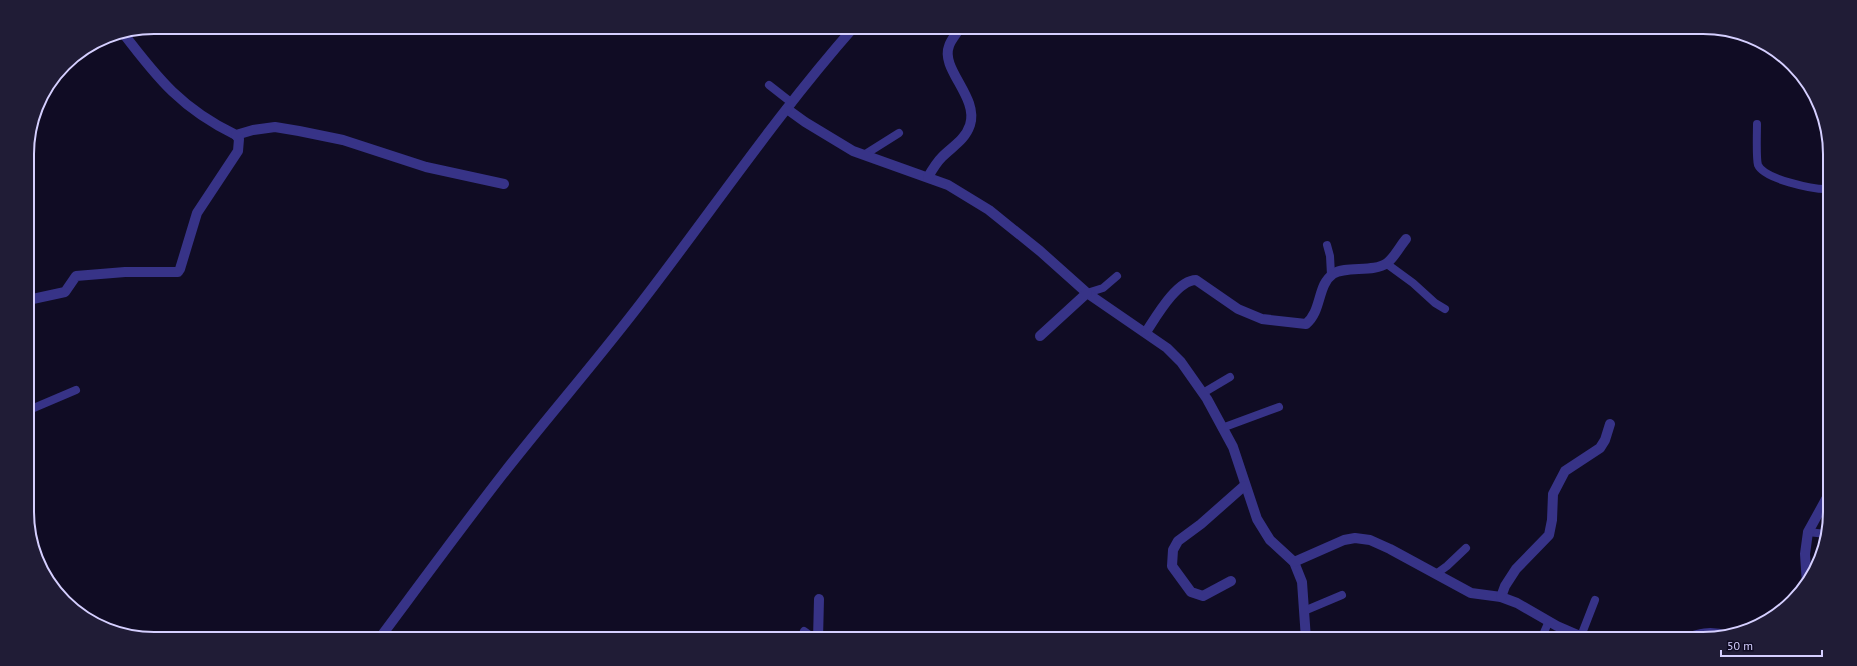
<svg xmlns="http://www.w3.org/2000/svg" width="1857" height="666" viewBox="0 0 1857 666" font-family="'PT Sans',sans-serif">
	<rect width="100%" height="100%" fill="#100c24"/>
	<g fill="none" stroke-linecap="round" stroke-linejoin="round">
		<g stroke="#373387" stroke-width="8">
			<path d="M 769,85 L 792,103"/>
			<path d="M 1757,124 C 1757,132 1756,159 1758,165 C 1764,179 1814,190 1829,189"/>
			<path d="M 864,155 L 899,133"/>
			<path d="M 1327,245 L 1330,256 L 1331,275"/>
			<path d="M 1387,264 L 1413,283 L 1435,303 L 1445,309"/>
			<path d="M 1087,293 L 1103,288 L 1117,276"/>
			<path d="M 1203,393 L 1230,377"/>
			<path d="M 29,410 L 76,390"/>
			<path d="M 1222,428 L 1279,407"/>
			<path d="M 1808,532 L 1826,534"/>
			<path d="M 1436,574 L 1447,566 L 1466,548"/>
			<path d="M 1304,611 L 1342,595"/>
			<path d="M 804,631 L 815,639"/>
			<path d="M 1581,636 L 1595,600"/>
			<path d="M 1541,639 L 1549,621"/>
		</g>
		<g stroke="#373387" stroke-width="10">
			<path d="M 123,33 C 158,79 182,109 236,135 L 253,130 L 275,127 L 299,131 L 343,140 L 426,167 L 504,184"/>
			<path d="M 787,109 L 805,122 L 853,151 L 948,185 L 989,210 L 1040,251 L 1087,293 L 1167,348 L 1181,362 L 1207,399 L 1233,447 L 1257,519 L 1270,540 L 1294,562 L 1302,582 L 1306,639"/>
			<path d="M 928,177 C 932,170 936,163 942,157 C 953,146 965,140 970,125 C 979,97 940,69 949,46 C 951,39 957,34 960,27"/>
			<path d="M 28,300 L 65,292 L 76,276 L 125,272 L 178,272 L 180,269 L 197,213 L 238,151 L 239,139 L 236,135"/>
			<path d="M 1146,332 C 1156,317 1177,280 1196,280 L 1238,309 L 1262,319 L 1306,324 C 1322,311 1317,285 1333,274 C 1346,265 1373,273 1387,263 C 1394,258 1400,246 1406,239"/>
			<path d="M 1040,336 L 1087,293"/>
			<path d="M 1294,562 L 1344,540 L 1355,538 L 1370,540 L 1390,549 L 1471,593 L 1501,597 L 1517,603 L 1557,626 L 1587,639"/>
			<path d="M 1231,581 L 1203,596 L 1191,592 L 1172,566 L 1173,550 L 1178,541 L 1201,524 L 1244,486"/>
			<path d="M 1807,584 L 1805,554 L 1808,532 L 1830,492"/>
			<path d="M 1501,597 L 1505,586 L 1516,569 L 1549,535 L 1552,520 L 1553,494 L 1565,471 L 1600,448 L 1605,440 L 1610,424"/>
			<path d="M 379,639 C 420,584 461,528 503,474 C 550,414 601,356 647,295 C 716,205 779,112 854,27"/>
			<path d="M 818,639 L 819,599"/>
			<path d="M 1683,639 C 1698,634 1711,630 1726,636"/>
		</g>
	</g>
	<path d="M0 0H1857V666H0ZM154 34H1703A120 120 0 0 1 1823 154V512A120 120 0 0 1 1703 632H154A120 120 0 0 1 34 512V154A120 120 0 0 1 154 34Z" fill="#201c36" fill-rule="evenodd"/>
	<path fill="none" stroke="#d5cfff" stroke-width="2" d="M154 34H1703A120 120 0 0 1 1823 154V512A120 120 0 0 1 1703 632H154A120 120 0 0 1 34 512V154A120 120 0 0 1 154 34Z"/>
	<path d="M1721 650v6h101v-6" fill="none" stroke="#d5cfff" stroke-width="2"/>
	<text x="1727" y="650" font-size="12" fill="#d5cfff" stroke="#100c24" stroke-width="3" paint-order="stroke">50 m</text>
</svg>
